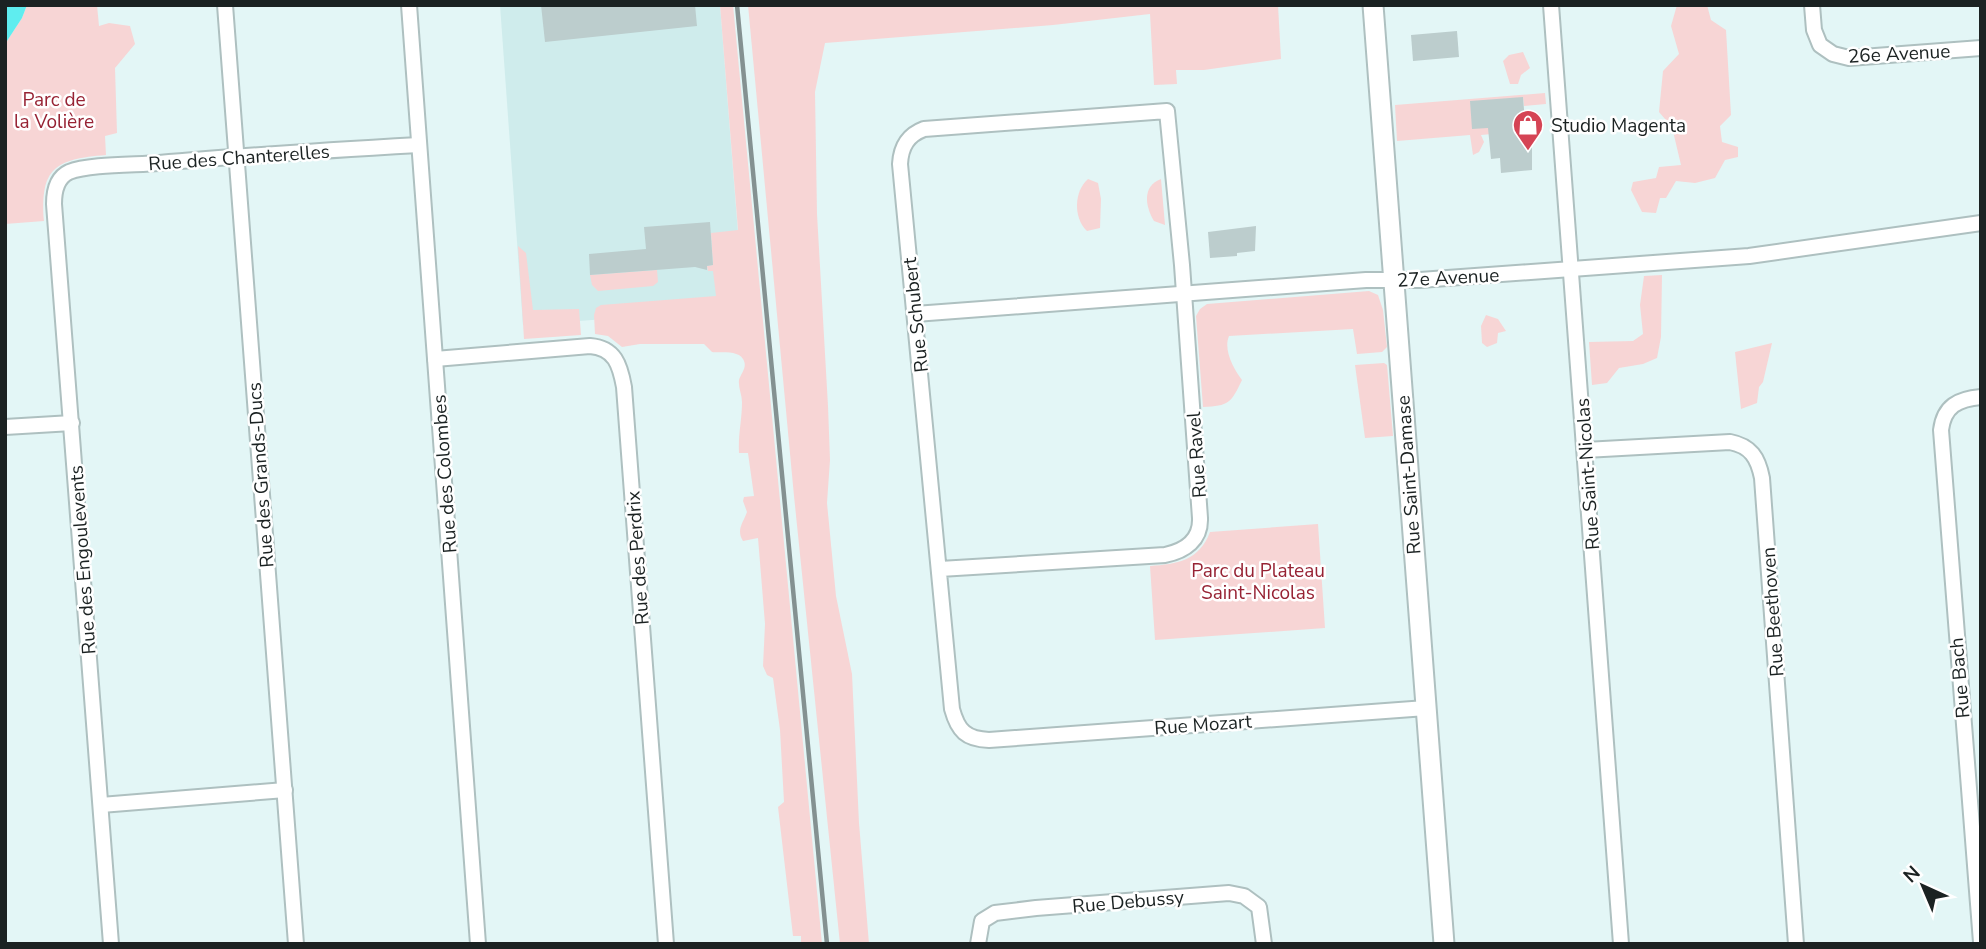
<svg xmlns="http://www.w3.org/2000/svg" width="1986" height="949" viewBox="0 0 1986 949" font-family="'Nunito Sans',sans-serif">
	<rect width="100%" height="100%" fill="#e3f6f6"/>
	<path fill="#cfecec" d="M 500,5 L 720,5 L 744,309 L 523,325 Z"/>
	<g fill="#f7d5d5">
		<path d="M 27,5 L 97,5 L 99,26 L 109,23 L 130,26 L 135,44 L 115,68 L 117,133 L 105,136 L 106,155 C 55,159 40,168 44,221 L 5,224 L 5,44 L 22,18 Z"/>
		<path d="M 720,5 L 733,5 L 822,944 L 801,944 L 801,936 L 793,936 L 778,807 L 784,802 L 780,730 L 773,678 L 767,675 L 763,666 L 765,624 L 758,538 L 743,541 C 736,530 743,523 747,512 L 743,501 L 744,497 L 754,496 L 748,453 L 739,453 C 738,434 742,420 742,402 C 742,395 738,387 739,380 C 741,373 748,367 743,359 C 738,350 720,353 712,352 L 704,344 L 640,344 L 622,347 L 608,336 L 595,334 L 594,315 L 596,308 L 601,305 L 716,296 L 713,271 L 708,271 L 707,266 L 713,265 L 711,233 L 738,230 Z"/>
		<path d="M 748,5 L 1278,5 L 1281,59 L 1204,70 L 1176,70 L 1177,84 L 1154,85 L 1150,14 L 1053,25 L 825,43 L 815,92 L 817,214 L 828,406 L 830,460 L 827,503 L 836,596 L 852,674 L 859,823 L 869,944 L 840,944 L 794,496 Z"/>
		<path d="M 1677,5 L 1707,5 L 1711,20 L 1726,30 L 1731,115 L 1720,126 L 1722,142 L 1738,147 L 1738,157 L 1725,160 L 1715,178 L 1695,183 L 1676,181 L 1666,198 L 1660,198 L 1656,213 L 1642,212 L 1631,190 L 1633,182 L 1656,178 L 1659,167 L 1681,165 L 1672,127 L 1659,112 L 1663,71 L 1679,54 L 1671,26 Z"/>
		<path d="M 1523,52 L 1530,68 L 1521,75 L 1518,84 L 1510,84 L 1503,61 L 1509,55 Z"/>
		<path d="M 1545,93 L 1546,104 L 1524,106 L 1523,97 L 1497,127 L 1526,126 L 1526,131 L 1481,135 L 1484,142 L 1479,152 L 1473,155 L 1470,135 L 1397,141 L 1395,105 Z"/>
		<path d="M 1088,179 L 1098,183 L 1101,199 L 1100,228 L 1087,231 C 1073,218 1074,191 1088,179 Z"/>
		<path d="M 1161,179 L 1165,225 L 1154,221 C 1145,206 1142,186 1161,179 Z"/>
		<path d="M 518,246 L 526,253 L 533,310 L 579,309 L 581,335 L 524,339 Z"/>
		<path d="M 657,270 L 658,282 L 653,286 L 598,291 L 592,285 L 590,275 Z"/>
		<path d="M 1662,275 L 1661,337 L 1657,358 L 1643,364 L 1619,368 L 1607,383 L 1592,385 L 1589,342 L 1633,341 L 1643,334 L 1640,305 L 1644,276 Z"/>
		<path d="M 1369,291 L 1378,295 L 1383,310 L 1387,347 L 1382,352 L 1357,354 L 1353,329 L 1229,336 C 1223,350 1234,369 1242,380 C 1231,403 1229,406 1203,407 L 1196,316 L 1200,309 L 1207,304 Z"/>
		<path d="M 1486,315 L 1498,319 L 1506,331 L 1498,333 L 1497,343 L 1487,347 L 1482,343 L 1481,326 Z"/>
		<path d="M 1772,343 L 1763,382 L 1759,387 L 1757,403 L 1741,409 L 1735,352 Z"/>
		<path d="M 1384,363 L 1387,365 L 1393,436 L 1365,438 L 1355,365 Z"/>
		<path d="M 1318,524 L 1325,628 L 1155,640 L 1150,566 C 1177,564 1199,561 1210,532 Z"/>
	</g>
	<path fill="#5fedef" d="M 5,5 L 27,5 L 22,18 L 5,44 Z"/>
	<g fill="#bccdcd">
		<path d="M 541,5 L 695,5 L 697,26 L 545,42 Z"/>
		<path d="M 1457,31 L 1459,57 L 1413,61 L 1411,35 Z"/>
		<path d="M 1523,97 L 1527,147 L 1532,147 L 1532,170 L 1501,173 L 1500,158 L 1491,159 L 1488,128 L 1472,129 L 1470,101 Z"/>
		<path d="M 710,222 L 713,265 L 707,266 L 707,270 L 695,267 L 590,275 L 589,254 L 646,249 L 644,227 Z"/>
		<path d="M 1256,226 L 1255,251 L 1237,253 L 1237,256 L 1210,258 L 1208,232 Z"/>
	</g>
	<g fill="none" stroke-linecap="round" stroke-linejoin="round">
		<g stroke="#aec0c0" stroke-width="18">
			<g id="street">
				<path d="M 225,5 L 296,944"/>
				<path d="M 409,5 L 478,944"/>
				<path d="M 1551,5 L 1621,944"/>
				<path d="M 1812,5 L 1814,30 L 1820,45 L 1833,54 L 1849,58 L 1981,48"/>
				<path d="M 915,314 L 1366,280 L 1420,280 L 1749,256 L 1981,223"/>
				<path d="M 435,359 L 590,346 C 615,348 620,365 624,387 L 666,944"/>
				<path d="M 1981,397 C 1958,399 1944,406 1941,430 L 1981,942"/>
				<path d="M 5,427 L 72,423"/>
				<path d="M 1585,450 L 1730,442 C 1751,446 1758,458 1762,478 L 1796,944"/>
				<path d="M 940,569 L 1165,555 C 1185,551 1201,540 1200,518 L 1182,265 L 1167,111 L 924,129 C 908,135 901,146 900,164 L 952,709 C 958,731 966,739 989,740 L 1426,708"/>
				<path d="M 101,805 L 285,790"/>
				<path d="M 111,944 L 54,204 C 54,192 56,178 69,172 C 89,164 135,165 159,163 C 245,155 332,150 419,145"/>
				<path d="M 978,944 L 982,921 L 995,913 L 1036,908 L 1229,893 L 1244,896 L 1259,907 L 1264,944"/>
			</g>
		</g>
		<g stroke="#aec0c0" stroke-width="23">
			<path id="secondary" d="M 1373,5 L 1444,944"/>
		</g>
		<use href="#street" stroke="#fff" stroke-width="14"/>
		<use href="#secondary" stroke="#fff" stroke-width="19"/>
		<path stroke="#849191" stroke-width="4.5" d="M 737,5 L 827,944"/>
	</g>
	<defs>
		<g id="shop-pin" transform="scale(1.575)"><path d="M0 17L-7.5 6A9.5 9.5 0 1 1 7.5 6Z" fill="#d54455" stroke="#fff"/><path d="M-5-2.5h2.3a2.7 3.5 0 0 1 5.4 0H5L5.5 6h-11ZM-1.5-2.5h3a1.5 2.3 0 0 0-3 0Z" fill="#fff"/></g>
	</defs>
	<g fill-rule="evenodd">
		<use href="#shop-pin" x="1528" y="125"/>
	</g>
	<g text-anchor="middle" stroke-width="5" stroke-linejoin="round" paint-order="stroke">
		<g font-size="19" fill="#1b2222" stroke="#fff">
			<text transform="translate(1899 53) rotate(-3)" y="7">26e Avenue</text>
			<text transform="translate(239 157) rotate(-4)" y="7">Rue des Chanterelles</text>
			<text transform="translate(1448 277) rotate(-3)" y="7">27e Avenue</text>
			<text transform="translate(915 315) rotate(-96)" y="7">Rue Schubert</text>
			<text transform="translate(1196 455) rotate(-94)" y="7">Rue Ravel</text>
			<text transform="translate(444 474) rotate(-94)" y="7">Rue des Colombes</text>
			<text transform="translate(1587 474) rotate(-94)" y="7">Rue Saint-Nicolas</text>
			<text transform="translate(260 475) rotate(-94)" y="7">Rue des Grands-Ducs</text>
			<text transform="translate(1408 475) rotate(-94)" y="7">Rue Saint-Damase</text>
			<text transform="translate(637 558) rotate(-94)" y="7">Rue des Perdrix</text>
			<text transform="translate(82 560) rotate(-94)" y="7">Rue des Engoulevents</text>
			<text transform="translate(1772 612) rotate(-94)" y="7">Rue Beethoven</text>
			<text transform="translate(1959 678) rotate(-95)" y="7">Rue Bach</text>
			<text transform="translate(1203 724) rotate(-4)" y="7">Rue Mozart</text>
			<text transform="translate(1128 901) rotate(-5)" y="7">Rue Debussy</text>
		</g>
		<g font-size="19" fill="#972334" stroke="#fff">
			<text x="54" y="106">Parc de<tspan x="54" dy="22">la Volière</tspan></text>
			<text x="1258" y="577">Parc du Plateau<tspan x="1258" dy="22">Saint-Nicolas</tspan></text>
		</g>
		<g font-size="19" fill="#1b2222" stroke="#fff" text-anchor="start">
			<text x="1551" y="132">Studio Magenta</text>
		</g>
	</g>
	<rect width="1986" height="949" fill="none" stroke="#1b2222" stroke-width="14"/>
	<g transform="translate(1923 886) rotate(316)" stroke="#ffffff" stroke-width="5" paint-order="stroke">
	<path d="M0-5L12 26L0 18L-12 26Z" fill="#1b2222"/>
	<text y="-10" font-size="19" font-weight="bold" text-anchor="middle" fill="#1b2222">N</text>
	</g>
</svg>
